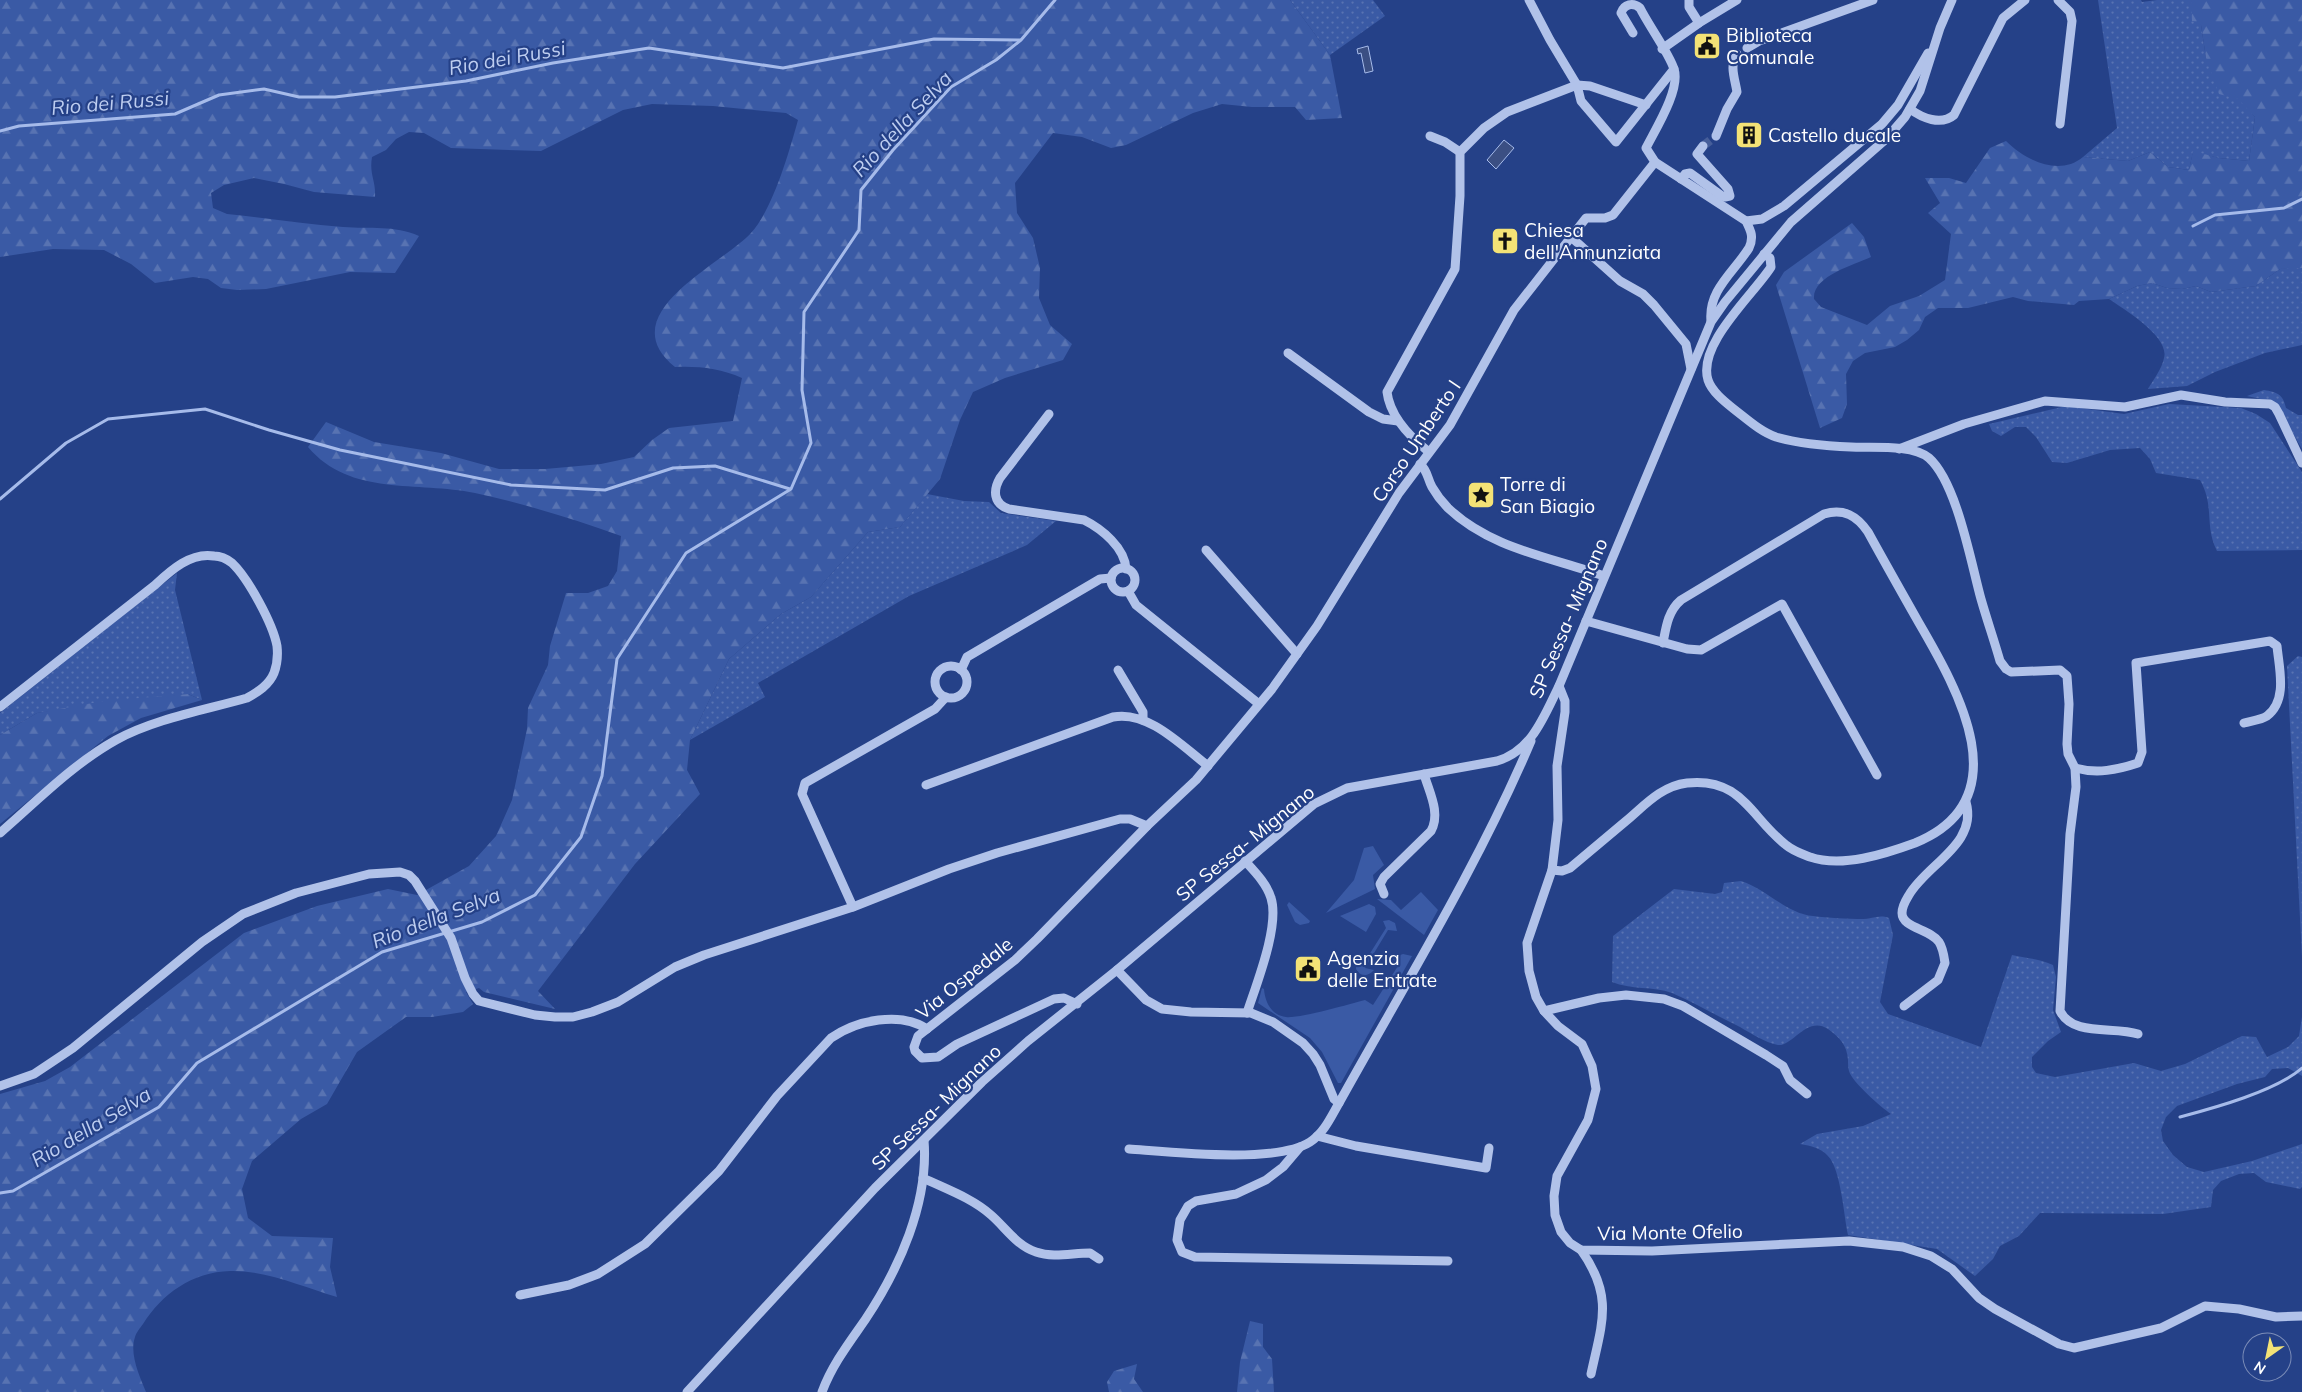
<svg xmlns="http://www.w3.org/2000/svg" width="2302" height="1392" viewBox="0 0 2302 1392" font-family="Mulish,sans-serif">
	<defs>
		<pattern id="grass-dots" width="8" height="8" patternUnits="userSpaceOnUse" patternTransform="scale(1.25)"><rect width="8" height="8" fill="#3a5aa5"/><path d="M2 2h.1M6 6h.1" fill="none" stroke="#5873b2" stroke-width="1.8" stroke-linecap="round"/></pattern>
		<pattern id="forest-firs" width="22" height="20" patternUnits="userSpaceOnUse" patternTransform="scale(1.25)"><rect width="22" height="20" fill="#3a5aa5"/><path d="M5 1l3.5 6h-7zM16 11l3.5 6h-7z" fill="#5873b2"/></pattern>
	</defs>
	<rect width="100%" height="100%" fill="#254188"/>
	<g fill="url(#grass-dots)">
		<path d="M 1290,0 L 1373,0 L 1385,16 L 1330,55 Z"/>
		<path d="M 2098,0 L 2141,0 L 2142,2 L 2157,0 L 2191,0 L 2201,25 L 2206,58 L 2255,117 L 2249,161 L 2219,158 L 2193,152 L 2189,170 L 2168,167 L 2150,152 L 2128,161 L 2083,157 L 2117,128 Z"/>
		<path d="M 2295,267 L 2302,268 L 2302,345 L 2265,353 L 2215,372 L 2187,386 L 2148,389 C 2153,380 2162,369 2164,358 C 2170,337 2125,310 2109,299 L 2137,286 L 2152,283 L 2167,288 L 2182,289 L 2196,286 L 2211,292 L 2256,286 L 2280,269 Z"/>
		<path d="M 2264,390 C 2277,392 2283,394 2286,408 L 2298,415 L 2302,415 L 2302,449 L 2274,402 L 2247,396 Z"/>
		<path d="M 2169,404 L 2241,408 L 2256,414 L 2270,423 L 2302,472 L 2302,550 L 2217,551 C 2204,526 2215,506 2200,480 L 2156,473 L 2150,459 L 2140,448 L 2110,450 L 2067,463 L 2052,462 L 2036,437 L 2026,427 L 2015,427 L 2001,436 L 1992,431 L 1989,424 L 2066,406 L 2124,414 Z"/>
		<path d="M 927,494 L 964,501 L 989,502 L 1001,513 L 1056,521 L 1027,545 L 909,596 L 758,683 L 765,697 L 690,740 L 729,659 L 781,614 L 811,597 L 868,532 L 900,527 Z"/>
		<path d="M 177,573 L 175,590 L 202,700 L 188,694 L 37,713 L 0,735 L 0,713 Z"/>
		<path d="M 2298,656 L 2302,657 L 2302,957 L 2287,666 Z"/>
		<path d="M 1741,881 C 1765,888 1787,914 1813,916 C 1828,918 1847,919 1863,919 C 1872,919 1879,914 1889,918 L 1893,935 L 1880,1002 L 1888,1014 L 1981,1047 L 2012,955 C 2028,959 2038,958 2053,965 L 2056,977 L 2053,1010 L 2061,1032 L 2048,1041 L 2032,1057 L 2032,1067 L 2036,1073 L 2055,1077 L 2134,1063 L 2161,1071 L 2185,1064 L 2242,1036 L 2256,1037 L 2267,1057 L 2288,1047 L 2299,1036 L 2302,1017 L 2302,1076 L 2288,1068 L 2272,1069 L 2265,1077 L 2237,1084 L 2177,1106 L 2166,1117 L 2161,1130 L 2163,1141 L 2173,1155 L 2187,1167 L 2204,1172 L 2252,1161 L 2302,1144 L 2302,1187 L 2300,1189 L 2266,1182 L 2254,1173 L 2239,1174 L 2221,1181 L 2213,1190 L 2211,1207 L 2163,1214 L 2040,1213 L 2019,1236 L 2000,1246 L 1993,1259 L 1975,1276 L 1937,1249 L 1848,1235 C 1844,1217 1841,1169 1828,1156 C 1821,1148 1811,1146 1800,1144 L 1817,1134 L 1863,1126 L 1891,1114 C 1881,1107 1852,1082 1849,1071 C 1848,1068 1848,1063 1848,1060 C 1847,1045 1840,1038 1828,1029 C 1807,1015 1792,1047 1778,1045 C 1764,1042 1752,1034 1740,1027 C 1717,1016 1695,1003 1672,993 C 1653,986 1631,990 1612,982 L 1613,936 L 1674,889 L 1715,894 L 1722,892 L 1724,883 Z"/>
	</g>
	<g fill="url(#forest-firs)">
		<path d="M 0,0 L 1290,0 L 1330,55 L 1342,118 L 1306,120 L 1295,107 L 1252,107 L 1222,104 L 1193,113 L 1126,145 L 1111,148 L 1082,137 L 1053,133 L 1015,183 L 1017,213 L 1033,238 L 1040,268 L 1039,298 L 1050,325 L 1072,344 L 1063,360 L 1005,378 L 973,392 L 960,420 L 940,479 L 900,527 L 868,532 L 811,597 L 781,614 L 729,659 L 690,740 L 687,770 L 700,794 L 635,864 L 538,991 L 555,1009 L 484,992 L 479,988 L 466,992 L 473,1004 L 463,1012 L 432,1017 L 406,1017 L 357,1052 L 327,1104 L 301,1119 L 252,1161 L 242,1189 L 248,1218 L 272,1236 L 333,1238 L 330,1267 L 337,1297 C 303,1287 265,1270 230,1271 C 192,1272 162,1294 143,1324 C 140,1328 136,1333 135,1337 C 129,1354 140,1377 146,1392 L 0,1392 L 0,1094 L 45,1081 L 70,1067 L 244,933 L 317,906 L 388,889 L 417,895 L 469,866 L 496,836 L 512,800 L 527,729 L 528,708 L 548,665 L 550,646 L 566,593 L 588,593 L 608,586 L 617,571 L 621,536 C 574,519 525,504 475,493 C 418,481 350,497 308,447 L 326,422 L 374,442 L 441,453 L 499,469 L 545,469 L 601,464 L 634,457 L 652,440 L 669,428 L 733,421 L 742,378 C 720,368 698,366 675,367 C 610,314 720,266 751,233 C 773,209 789,152 798,120 L 786,113 L 713,106 L 652,104 L 623,110 L 541,151 L 451,148 L 424,133 L 409,132 L 396,139 L 386,150 L 372,157 C 369,175 376,180 375,197 L 314,192 L 284,184 L 254,178 L 224,185 L 211,193 L 213,208 L 227,214 C 266,218 304,224 343,227 C 370,229 394,225 419,236 L 395,273 L 350,272 L 266,289 L 237,290 L 221,288 L 208,279 L 193,277 L 155,283 L 131,264 L 104,250 L 53,249 L 0,257 Z"/>
		<path d="M 2191,0 L 2302,0 L 2302,268 L 2280,269 L 2256,286 L 2211,292 L 2196,286 L 2182,289 L 2167,288 L 2152,283 L 2137,286 L 2109,299 L 2079,301 L 2074,305 L 2028,301 L 2013,297 L 1968,308 L 1938,308 L 1925,317 L 1919,330 L 1907,340 L 1895,347 L 1865,353 L 1853,361 L 1846,374 L 1847,404 L 1842,418 L 1820,428 L 1776,285 L 1784,272 L 1852,223 L 1864,237 L 1871,257 C 1854,265 1812,276 1814,299 L 1821,307 L 1867,325 L 1890,306 L 1919,296 L 1945,280 L 1951,234 L 1928,213 L 1940,203 L 1925,178 L 1949,178 L 1966,183 L 1990,148 L 2006,141 C 2025,160 2059,177 2083,157 L 2128,161 L 2150,152 L 2168,167 L 2189,170 L 2193,151 L 2219,158 L 2249,161 L 2255,117 L 2238,99 L 2219,94 L 2206,58 L 2201,25 L 2192,21 Z"/>
		<path d="M 188,694 L 202,700 L 141,718 L 108,736 L 0,824 L 0,735 L 37,713 L 104,701 Z"/>
		<path d="M 1250,1321 L 1263,1324 L 1263,1347 L 1272,1359 L 1274,1392 L 1237,1392 L 1240,1362 Z"/>
		<path d="M 1137,1364 L 1134,1379 L 1143,1392 L 1109,1392 L 1107,1382 L 1114,1371 Z"/>
	</g>
	<g fill="#3a5aa5">
		<path d="M 1373,846 L 1384,865 L 1373,875 L 1375,889 L 1326,913 L 1354,880 L 1364,848 Z"/>
		<path d="M 1421,892 L 1438,910 L 1424,935 L 1377,899 L 1391,900 L 1401,910 Z"/>
		<path d="M 1289,902 L 1310,921 L 1309,923 L 1300,925 L 1295,922 L 1287,905 Z"/>
		<path d="M 1369,904 L 1375,907 L 1376,914 L 1366,932 L 1340,916 Z"/>
		<path d="M 1389,920 L 1395,923 L 1397,931 L 1388,930 L 1365,968 L 1374,970 C 1368,977 1360,977 1356,969 L 1357,959 L 1362,966 L 1386,928 L 1383,921 Z"/>
		<path d="M 1403,954 L 1412,956 L 1341,1083 L 1338,1083 L 1322,1052 L 1310,1038 L 1258,1003 L 1262,988 L 1264,989 C 1265,1002 1271,1015 1286,1017 C 1298,1019 1350,1004 1365,1000 L 1373,1005 L 1398,966 L 1392,958 Z"/>
	</g>
	<g fill="#3b4f83" stroke="#a6bbea">
		<path d="M 1368,46 L 1373,71 L 1365,73 L 1361,53 L 1358,54 L 1357,49 Z"/>
		<path d="M 1504,140 L 1514,148 L 1496,169 L 1487,160 Z"/>
	</g>
	<g fill="none" stroke-linecap="round" stroke-linejoin="round">
		<g stroke="#a6bbea" stroke-width="3">
			<path d="M 0,131 L 19,126 L 175,114 L 219,95 L 264,89 L 299,97 L 335,97 L 466,81 L 553,63 L 649,48 L 783,68 L 934,39 L 1020,40"/>
			<path d="M 2193,226 L 2215,215 L 2284,208 L 2302,199"/>
			<path d="M 0,499 L 66,443 L 108,419 L 205,409 L 269,430 L 340,450 L 511,485 L 605,490 L 673,468 L 715,466 L 790,489"/>
			<path d="M 2180,1117 C 2214,1108 2276,1091 2302,1068"/>
			<path d="M 0,1193 L 13,1191 L 159,1107 L 197,1063 L 382,952 L 482,922 L 535,895 L 581,837 L 602,776 L 617,659 L 686,553 L 791,489 L 811,443 L 802,390 L 804,312 L 859,230 L 861,190 L 893,150 L 951,87 L 996,60 L 1021,40 L 1055,0"/>
		</g>
		<path stroke="#465e9a" stroke-width="9" stroke-dasharray="9 4.5" stroke-linecap="butt" d="M 1703,146 L 1716,136"/>
		<g stroke="#b1c2e9" stroke-width="9">
			<path d="M 1529,0 L 1550,40 L 1577,85 L 1581,101 L 1616,142 L 1674,69"/>
			<path d="M 1689,0 L 1689,7 L 1699,23"/>
			<path d="M 2058,0 L 2070,12 L 2072,21 L 2060,124"/>
			<path d="M 1747,48 L 1759,41 L 1873,0"/>
			<path d="M 1662,49 L 1699,23 L 1737,0"/>
			<path d="M 1910,109 C 1922,118 1941,126 1954,115 L 2003,18 L 2025,0"/>
			<path d="M 1430,136 L 1445,142 L 1460,152"/>
			<path d="M 1716,136 L 1727,109 L 1737,92 C 1735,79 1729,65 1737,54"/>
			<path d="M 1655,162 L 1746,221 C 1751,231 1754,237 1749,248 C 1734,272 1708,290 1711,321"/>
			<path d="M 1681,179 L 1685,174 L 1690,173 L 1722,196 L 1725,197 L 1730,196 L 1728,189 L 1697,154 L 1703,146"/>
			<path d="M 1746,221 L 1762,219 L 1784,206 L 1882,124 L 1898,105 L 1928,53"/>
			<path d="M 1571,237 L 1620,281 L 1643,294 L 1654,305 L 1686,344 L 1691,369"/>
			<path d="M 1764,254 L 1770,258 L 1771,267 C 1754,294 1697,344 1708,380 C 1712,392 1725,402 1735,410 C 1748,420 1761,432 1776,437 C 1800,444 1827,446 1851,447 C 1872,448 1913,444 1929,458 C 1957,483 1971,563 1981,599 C 1987,620 1994,640 2000,661 L 2006,669 L 2011,672 L 2060,670 L 2067,676 L 2069,704 L 2067,744 L 2068,754 L 2075,768 L 2076,787 L 2070,834 L 2060,1011 C 2073,1037 2114,1026 2138,1034"/>
			<path d="M 1288,353 L 1369,412 L 1383,419 L 1398,421"/>
			<path d="M 1049,414 L 1000,478 C 993,490 993,504 1009,509 L 1084,520 C 1102,529 1125,548 1126,569"/>
			<path d="M 1899,449 L 1964,424 L 2045,401 L 2125,407 L 2181,395 L 2225,402 L 2270,404 L 2275,407 L 2279,414 L 2302,463"/>
			<path d="M 1429,452 C 1410,437 1390,417 1387,392 L 1455,269 L 1460,196 L 1460,152 L 1484,128 L 1507,112 L 1577,85 L 1590,86 L 1646,105"/>
			<path d="M 1420,464 C 1428,471 1427,478 1432,487 C 1436,494 1442,502 1448,508 C 1491,549 1551,557 1604,576"/>
			<path d="M 1206,550 L 1297,654"/>
			<circle cx="1123" cy="580" r="12"/>
			<path d="M 1128,591 L 1136,605 L 1259,704"/>
			<path d="M 1586,621 L 1687,649 L 1701,650 L 1782,604 L 1877,775"/>
			<circle cx="951" cy="682" r="16"/>
			<path d="M 961,670 L 967,657 L 1100,579 L 1111,578"/>
			<path d="M 1118,670 L 1143,712 L 1143,720"/>
			<path d="M 1559,686 L 1565,701 L 1565,712 L 1557,766 L 1558,820 L 1552,870 L 1527,943 L 1529,971 L 1536,997 L 1544,1011 L 1558,1026 L 1582,1044 L 1592,1066 L 1596,1089 L 1588,1120 L 1557,1176 L 1554,1196 L 1555,1215 L 1561,1232 L 1570,1243 L 1581,1250 L 1652,1251 L 1849,1241 L 1903,1247 L 1931,1256 L 1952,1269 L 1979,1298 L 1995,1309 L 2059,1344 L 2074,1348 L 2161,1328 L 2205,1306 L 2239,1309 L 2276,1317 L 2302,1316"/>
			<path d="M 0,707 L 155,585 C 171,570 191,552 214,556 C 221,556 227,559 232,563 C 248,578 273,624 277,646 C 278,655 277,665 274,673 C 269,685 258,692 247,698 C 205,710 154,719 116,740 C 73,764 37,801 0,833"/>
			<path d="M 2075,768 C 2097,774 2117,770 2138,763 L 2142,752 L 2136,663 L 2270,641 L 2277,646 C 2279,668 2288,700 2267,716 C 2261,720 2251,721 2244,723"/>
			<path d="M 926,785 L 1113,717 C 1148,710 1182,746 1208,766"/>
			<path d="M 1245,861 C 1255,872 1267,884 1271,898 C 1280,926 1256,985 1247,1013"/>
			<path d="M 1552,870 L 1562,871 L 1570,868 C 1588,853 1607,837 1626,821 C 1644,806 1661,786 1687,783 C 1742,777 1751,818 1786,845 C 1793,851 1802,854 1810,857 C 1842,868 1885,854 1915,843 C 2021,800 1958,690 1919,623 C 1902,593 1885,563 1868,532 C 1857,516 1844,508 1824,514 L 1681,600 C 1668,611 1666,627 1663,643"/>
			<path d="M 1384,894 L 1380,884 L 1384,877 L 1431,831 C 1441,813 1429,792 1424,774"/>
			<path d="M 853,907 L 802,794 L 805,783 L 935,709 L 946,697"/>
			<path d="M 1117,970 L 1146,1000 L 1162,1009 L 1191,1012 L 1251,1013 L 1273,1022 L 1303,1043 L 1313,1054 L 1320,1065 L 1334,1099 L 1339,1103"/>
			<path d="M 1077,1004 L 1064,998 L 1054,999 L 957,1044 L 938,1057 L 922,1058 L 915,1051 L 914,1047 L 918,1036 L 1015,960 L 1037,939 L 1147,826 L 1196,780 L 1272,689 L 1317,626 L 1399,493 L 1450,425 L 1514,310 L 1586,218 L 1605,218 L 1613,215 L 1655,162 L 1646,148 C 1655,130 1681,89 1674,69 C 1669,53 1649,26 1640,8 C 1633,2 1624,4 1621,13 L 1633,33"/>
			<path d="M 1904,1006 L 1938,980 L 1945,963 C 1944,956 1943,948 1939,942 C 1930,929 1902,928 1902,913 C 1902,906 1906,900 1909,895 C 1927,864 1978,844 1966,802"/>
			<path d="M 1544,1011 L 1599,998 L 1626,995 L 1664,999 L 1683,1006 L 1766,1055 L 1783,1066 L 1790,1080 L 1807,1094"/>
			<path d="M 0,1086 L 34,1074 L 73,1048 L 202,942 L 243,914 L 296,893 L 369,874 L 400,872 L 409,875 L 415,881 L 451,938 L 465,978 L 473,994 L 479,1001 L 535,1015 L 555,1017 L 573,1017 L 592,1012 L 618,1002 L 675,967 L 704,955 L 853,907 L 949,869 L 997,853 L 1120,819 L 1130,819 L 1147,826"/>
			<path d="M 1317,1136 L 1356,1146 L 1486,1168 L 1489,1148"/>
			<path d="M 1300,1147 L 1283,1167 L 1266,1180 L 1236,1194 L 1196,1201 L 1188,1206 L 1180,1220 L 1177,1240 L 1182,1252 L 1195,1257 L 1448,1261"/>
			<path d="M 1129,1149 C 1170,1152 1276,1164 1310,1142 C 1324,1133 1331,1117 1339,1103 C 1405,984 1478,866 1531,741"/>
			<path d="M 923,1178 C 946,1189 972,1198 991,1215 C 1006,1228 1017,1246 1036,1252 C 1053,1258 1072,1253 1090,1253 L 1099,1259"/>
			<path d="M 1581,1250 C 1614,1296 1602,1323 1591,1374"/>
			<path d="M 520,1295 L 569,1285 L 598,1274 L 645,1244 L 719,1171 L 777,1096 L 831,1038 C 857,1020 900,1011 927,1029"/>
			<path d="M 687,1392 L 875,1188 L 982,1082 L 1028,1041 L 1117,970 L 1314,804 L 1347,788 L 1497,761 C 1532,751 1544,716 1559,686 L 1711,322 L 1725,302 L 1791,222 L 1886,139 L 1905,117 L 1920,91 L 1940,28 L 1952,0"/>
			<path d="M 822,1392 C 832,1365 849,1343 865,1320 C 899,1269 929,1203 924,1140"/>
		</g>
	</g>
	<defs>
		<g id="civic-square" transform="scale(1.4375)"><rect x="-9" y="-9" width="18" height="18" rx="4" fill="#f3e276" stroke="#254188"/><path d="M-.6-6.5H3V-4.5H.6V-3L4-1V1h2V6H-6V1h2V-1L-.6-3ZM-1.2 2.5V6h2.4V2.5Z" fill="#111"/></g>
		<g id="building-square" transform="scale(1.4375)"><rect x="-9" y="-9" width="18" height="18" rx="4" fill="#f3e276" stroke="#254188"/><path d="M-4-6H4V6H1V3H-1V6H-4ZM-2.5-4.3h1.7v1.8h-1.7ZM.8-4.3h1.7v1.8H.8ZM-2.5-1h1.7V.8h-1.7ZM.8-1h1.7V.8H.8Z" fill="#111"/></g>
		<g id="church-square" transform="scale(1.4375)"><rect x="-9" y="-9" width="18" height="18" rx="4" fill="#f3e276" stroke="#254188"/><path d="M-1.2-6h2.4v3.5h3.3v2.4h-3.3V6h-2.4V-.1h-3.3v-2.4h3.3Z" fill="#111"/></g>
		<g id="sight-square" transform="scale(1.4375)"><rect x="-9" y="-9" width="18" height="18" rx="4" fill="#f3e276" stroke="#254188"/><path d="M0-6L1.8-2.2L6-1.7L2.9 1.2L3.7 5.4L0 3.3L-3.7 5.4L-2.9 1.2L-6-1.7L-1.8-2.2Z" fill="#111"/></g>
	</defs>
	<g fill-rule="evenodd">
		<use href="#civic-square" x="1707" y="46"/>
		<use href="#building-square" x="1749" y="135"/>
		<use href="#church-square" x="1505" y="241"/>
		<use href="#sight-square" x="1481" y="495"/>
		<use href="#civic-square" x="1308" y="969"/>
	</g>
	<g text-anchor="middle" stroke-width="4.5" stroke-linejoin="round" paint-order="stroke">
		<g font-size="19" fill="#fff" stroke="#254188" text-anchor="start">
			<text x="1726" y="42">Biblioteca<tspan x="1726" dy="22">Comunale</tspan></text>
			<text x="1768" y="142">Castello ducale</text>
			<text x="1524" y="237">Chiesa<tspan x="1524" dy="22">dell'Annunziata</tspan></text>
			<text x="1500" y="491">Torre di<tspan x="1500" dy="22">San Biagio</tspan></text>
			<text x="1327" y="965">Agenzia<tspan x="1327" dy="22">delle Entrate</tspan></text>
		</g>
		<g font-size="19" fill="#fff" stroke="#254188">
			<text transform="translate(1416 441) rotate(-56)" y="7">Corso Umberto I</text>
			<text transform="translate(1568 618) rotate(-67)" y="7">SP Sessa- Mignano</text>
			<text transform="translate(1245 843) rotate(-39)" y="7">SP Sessa- Mignano</text>
			<text transform="translate(964 978) rotate(-39)" y="7">Via Ospedale</text>
			<text transform="translate(936 1107) rotate(-44)" y="7">SP Sessa- Mignano</text>
			<text transform="translate(1670 1232) rotate(-1)" y="7">Via Monte Ofelio</text>
		</g>
		<g font-size="20" font-style="italic" fill="#bdcdf0" stroke="#254188">
			<text transform="translate(507 58) rotate(-10)" y="7">Rio dei Russi</text>
			<text transform="translate(110 103) rotate(-5)" y="7">Rio dei Russi</text>
			<text transform="translate(902 124) rotate(-47)" y="7">Rio della Selva</text>
			<text transform="translate(436 918) rotate(-21)" y="7">Rio della Selva</text>
			<text transform="translate(91 1127) rotate(-31)" y="7">Rio della Selva</text>
		</g>
	</g>
	<g transform="translate(2267 1357) rotate(213)"><circle r="24" fill="#254188" stroke="#7c8db8"/>
	<path d="M0-4L9 19L0 12L-9 19Z" fill="#f3e276"/>
	<text y="-8" font-size="14" font-weight="bold" text-anchor="middle" fill="#ffffff">N</text>
	</g>
</svg>
